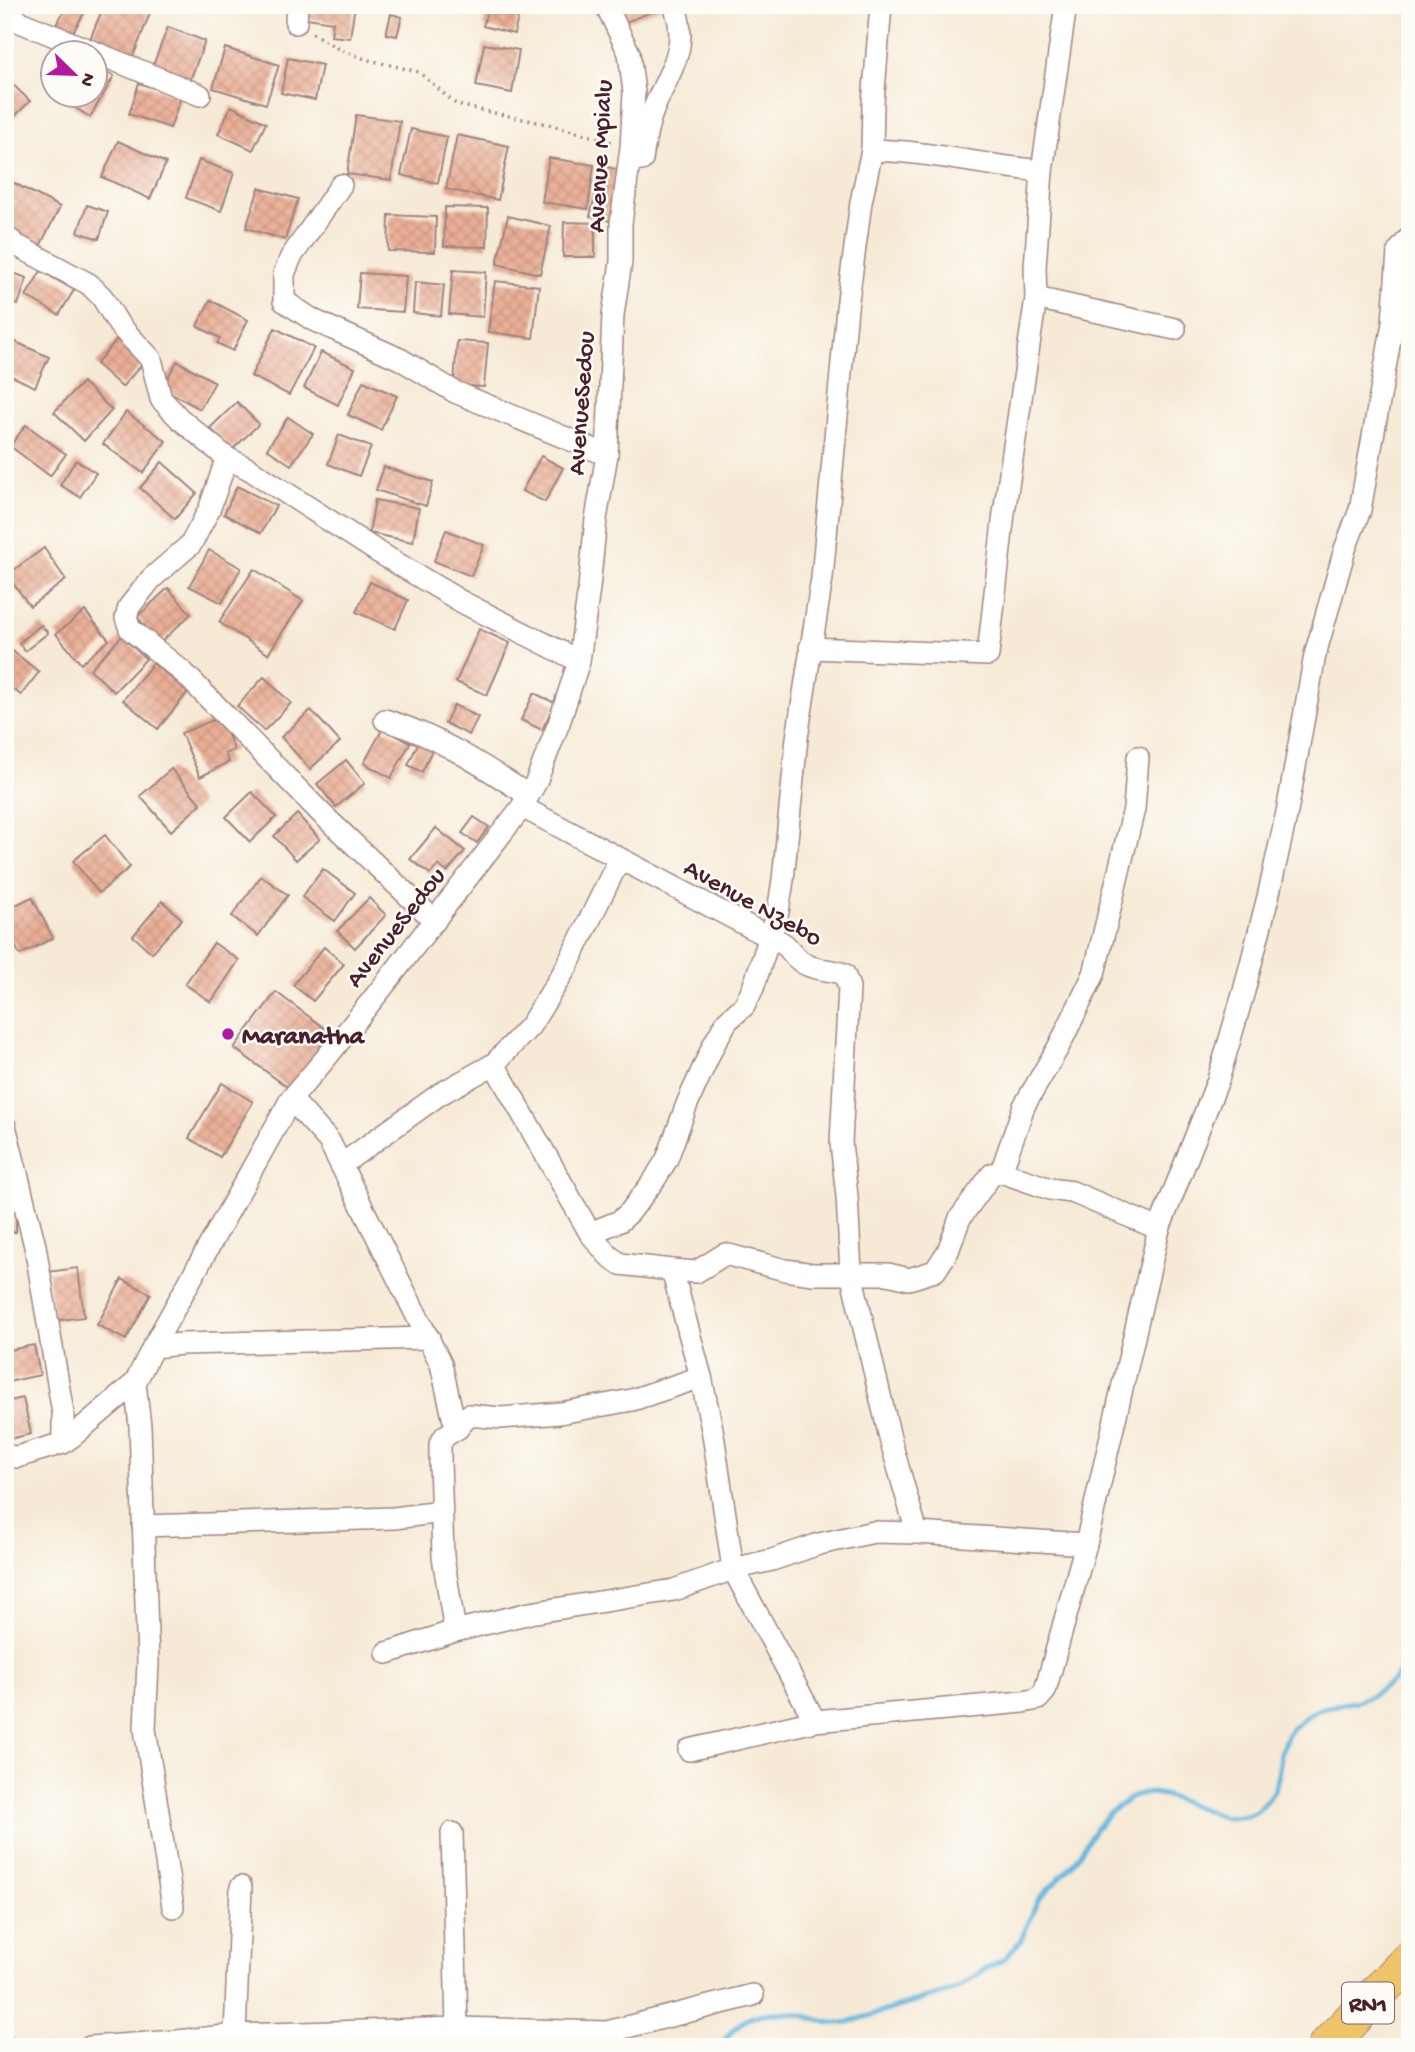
<svg xmlns="http://www.w3.org/2000/svg" width="1415" height="2052" viewBox="0 0 1415 2052" font-family="'Gochi Hand',sans-serif">
	<defs>
		<pattern id="building-cross-hatch" width="8" height="8" patternUnits="userSpaceOnUse" patternTransform="scale(1.75)"><rect width="8" height="8" fill="#eaaf96"/><path d="M0 0l8 8M0 8l8-8" fill="none" stroke="#ca9681"/></pattern>
	</defs>
	<rect width="100%" height="100%" fill="#fdfcf7"/>
	<filter id="ink" filterUnits="userSpaceOnUse"><feTurbulence type="fractalNoise" baseFrequency=".0143" numOctaves="2"/><feDisplacementMap in="SourceGraphic" scale="14" xChannelSelector="R" yChannelSelector="G"/><feConvolveMatrix kernelMatrix="1 2 1 2 8 2 1 2 1" color-interpolation-filters="sRGB"/></filter>
	<filter id="wash" filterUnits="userSpaceOnUse"><feTurbulence type="fractalNoise" baseFrequency=".00686" numOctaves="4" result="noise"/><feDisplacementMap in="SourceGraphic" scale="28" xChannelSelector="R" yChannelSelector="G"/><feGaussianBlur stdDeviation="1.57" result="paint"/><feColorMatrix in="noise" values="0 0 0 0 0 0 0 0 0 0 0 0 0 0 0 0 0 1.4 0 .05"/><feComposite in="paint" operator="in"/></filter>
	<g filter="url(#wash)">
		<rect width="100%" height="100%" fill="#f6ead6"/>
		<g fill="none" stroke-linecap="round" stroke-linejoin="round">
			<path stroke="#62b6de" stroke-width="5" d="M 720,2047 C 739,2016 760,2010 795,2014 C 808,2015 820,2022 833,2023 C 838,2024 844,2022 849,2022 L 957,1989 L 982,1971 L 1004,1959 L 1021,1940 L 1038,1900 L 1072,1865 L 1096,1828 L 1110,1812 L 1135,1795 L 1152,1793 L 1164,1795 L 1226,1818 L 1247,1816 L 1256,1812 L 1266,1802 L 1274,1790 L 1278,1779 L 1280,1754 L 1287,1736 L 1293,1728 L 1308,1715 L 1322,1708 L 1358,1701 L 1371,1696 L 1393,1681 L 1410,1659"/>
		</g>
		<g id="blocks">
			<g fill="url(#building-cross-hatch)">
				<path d="M 67,5 L 89,5 L 72,34 L 56,25 Z"/>
				<path d="M 104,5 L 131,5 L 150,13 L 131,62 L 88,44 Z"/>
				<path d="M 308,5 L 355,5 L 350,38 L 331,36 L 333,22 L 306,18 Z"/>
				<path d="M 489,5 L 521,5 L 514,34 L 483,26 Z"/>
				<path d="M 614,5 L 660,5 L 661,8 L 621,24 Z"/>
				<path d="M 391,14 L 402,17 L 397,36 L 386,34 Z"/>
				<path d="M 168,27 L 205,41 L 189,83 L 152,68 Z"/>
				<path d="M 484,44 L 519,50 L 512,93 L 476,86 Z"/>
				<path d="M 225,48 L 279,65 L 266,104 L 213,88 Z"/>
				<path d="M 288,58 L 322,65 L 315,100 L 281,93 Z"/>
				<path d="M 94,64 L 114,76 L 90,117 L 53,94 L 94,94 Z"/>
				<path d="M 5,77 L 30,101 L 5,126 Z"/>
				<path d="M 139,83 L 181,97 L 170,128 L 129,114 Z"/>
				<path d="M 231,106 L 266,123 L 253,150 L 218,134 Z"/>
				<path d="M 356,115 L 400,121 L 391,180 L 347,174 Z"/>
				<path d="M 411,129 L 447,137 L 438,183 L 401,175 Z"/>
				<path d="M 457,135 L 509,146 L 498,200 L 446,189 Z"/>
				<path d="M 118,141 L 166,163 L 150,199 L 102,177 Z"/>
				<path d="M 549,158 L 594,165 L 588,209 L 542,202 Z"/>
				<path d="M 199,160 L 234,173 L 221,211 L 186,198 Z"/>
				<path d="M 603,166 L 624,171 L 611,221 L 590,216 Z"/>
				<path d="M 12,182 L 60,207 L 40,246 L 5,228 L 5,195 Z"/>
				<path d="M 259,188 L 298,199 L 285,240 L 246,228 Z"/>
				<path d="M 87,205 L 108,212 L 99,239 L 78,232 Z"/>
				<path d="M 445,207 L 488,208 L 487,247 L 444,246 Z"/>
				<path d="M 389,215 L 436,217 L 435,252 L 388,251 Z"/>
				<path d="M 508,216 L 551,226 L 540,274 L 497,264 Z"/>
				<path d="M 564,222 L 595,223 L 595,257 L 563,257 Z"/>
				<path d="M 5,270 L 27,278 L 18,305 L 5,301 Z"/>
				<path d="M 453,270 L 486,272 L 483,317 L 449,314 Z"/>
				<path d="M 41,271 L 74,290 L 59,315 L 26,296 Z"/>
				<path d="M 360,273 L 406,276 L 403,312 L 357,309 Z"/>
				<path d="M 495,281 L 539,286 L 533,338 L 488,332 Z"/>
				<path d="M 415,282 L 444,285 L 441,316 L 413,313 Z"/>
				<path d="M 210,300 L 248,320 L 233,351 L 217,343 L 220,338 L 197,326 Z"/>
				<path d="M 275,328 L 314,348 L 289,395 L 251,376 Z"/>
				<path d="M 9,339 L 49,357 L 35,387 L 5,373 L 5,347 Z"/>
				<path d="M 117,339 L 144,362 L 122,387 L 96,364 Z"/>
				<path d="M 457,341 L 488,343 L 484,387 L 454,385 Z"/>
				<path d="M 321,352 L 355,368 L 338,405 L 304,388 Z"/>
				<path d="M 177,361 L 215,382 L 200,409 L 162,388 Z"/>
				<path d="M 363,381 L 397,396 L 381,430 L 348,415 Z"/>
				<path d="M 83,382 L 112,410 L 84,441 L 54,412 Z"/>
				<path d="M 237,402 L 259,424 L 232,450 L 210,428 Z"/>
				<path d="M 126,412 L 166,441 L 143,473 L 103,444 Z"/>
				<path d="M 288,417 L 313,434 L 291,465 L 267,449 Z"/>
				<path d="M 26,425 L 66,454 L 50,476 L 10,446 Z"/>
				<path d="M 339,435 L 371,447 L 359,476 L 328,464 Z"/>
				<path d="M 541,456 L 563,468 L 545,502 L 522,491 Z"/>
				<path d="M 76,460 L 96,473 L 80,497 L 60,485 Z"/>
				<path d="M 162,462 L 197,493 L 175,519 L 140,488 Z"/>
				<path d="M 384,467 L 433,482 L 426,506 L 376,490 Z"/>
				<path d="M 237,486 L 276,506 L 261,533 L 224,514 Z"/>
				<path d="M 375,500 L 419,508 L 413,542 L 369,533 Z"/>
				<path d="M 446,530 L 484,545 L 471,576 L 434,561 Z"/>
				<path d="M 44,548 L 66,580 L 30,606 L 7,575 Z"/>
				<path d="M 209,550 L 241,568 L 222,603 L 189,586 Z"/>
				<path d="M 254,569 L 303,601 L 268,654 L 219,622 Z"/>
				<path d="M 370,582 L 408,600 L 395,629 L 356,612 Z"/>
				<path d="M 168,588 L 191,614 L 160,643 L 137,617 Z"/>
				<path d="M 85,611 L 109,640 L 81,664 L 56,634 Z"/>
				<path d="M 41,625 L 48,633 L 25,651 L 19,643 Z"/>
				<path d="M 479,629 L 510,643 L 487,695 L 456,682 Z"/>
				<path d="M 122,636 L 146,659 L 114,692 L 90,669 Z"/>
				<path d="M 10,649 L 39,672 L 21,695 L 5,683 L 5,656 Z"/>
				<path d="M 153,663 L 188,692 L 158,729 L 123,700 Z"/>
				<path d="M 264,677 L 291,703 L 264,731 L 237,706 Z"/>
				<path d="M 534,693 L 555,703 L 542,730 L 521,720 Z"/>
				<path d="M 454,705 L 478,717 L 469,735 L 445,723 Z"/>
				<path d="M 311,710 L 340,742 L 310,769 L 281,737 Z"/>
				<path d="M 221,717 L 234,750 L 225,754 L 229,762 L 200,777 L 181,733 Z"/>
				<path d="M 383,728 L 410,743 L 391,778 L 364,763 Z"/>
				<path d="M 418,743 L 432,750 L 422,772 L 408,765 Z"/>
				<path d="M 346,760 L 365,783 L 336,807 L 317,784 Z"/>
				<path d="M 171,769 L 201,804 L 171,831 L 140,796 Z"/>
				<path d="M 252,792 L 276,817 L 250,842 L 226,817 Z"/>
				<path d="M 297,814 L 320,839 L 296,860 L 274,836 Z"/>
				<path d="M 474,817 L 489,827 L 477,843 L 462,833 Z"/>
				<path d="M 436,828 L 465,851 L 447,872 L 438,865 L 430,874 L 410,859 Z"/>
				<path d="M 105,835 L 130,867 L 99,893 L 73,861 Z"/>
				<path d="M 323,869 L 355,893 L 335,921 L 302,897 Z"/>
				<path d="M 261,876 L 288,895 L 258,936 L 232,916 Z"/>
				<path d="M 32,897 L 53,938 L 20,955 L 5,926 L 5,910 Z"/>
				<path d="M 369,898 L 386,915 L 355,948 L 337,931 Z"/>
				<path d="M 162,901 L 182,919 L 152,953 L 133,936 Z"/>
				<path d="M 214,943 L 239,960 L 211,1002 L 185,984 Z"/>
				<path d="M 324,947 L 344,964 L 313,1001 L 293,985 Z"/>
				<path d="M 276,992 L 331,1033 L 290,1089 L 234,1048 Z"/>
				<path d="M 222,1083 L 253,1102 L 220,1157 L 189,1138 Z"/>
				<rect x="5" y="1191" width="11" height="41"/>
				<path d="M 78,1268 L 84,1317 L 53,1321 L 47,1272 Z"/>
				<path d="M 122,1279 L 151,1294 L 126,1340 L 97,1325 Z"/>
				<path d="M 34,1345 L 40,1375 L 8,1382 L 5,1367 L 5,1351 Z"/>
				<path d="M 23,1398 L 31,1434 L 5,1440 L 5,1402 Z"/>
			</g>
		</g>
	</g>
	<g filter="url(#ink)">
		<use href="#blocks" fill-opacity="0" stroke="#a08480" stroke-width="2"/>
		<g fill="none" stroke-linecap="round" stroke-linejoin="round">
			<g stroke="#a08480" stroke-width="24">
				<g id="street">
					<path d="M 5,9 L 20,22 L 200,95"/>
					<path d="M 296,23 L 297,5"/>
					<path d="M 872,150 L 873,103 L 881,5"/>
					<path d="M 642,160 C 644,145 646,130 651,116 C 665,75 692,51 674,5"/>
					<path d="M 341,185 L 291,257 L 284,274 L 284,301 L 313,320 L 400,359 L 455,392 L 607,455"/>
					<path d="M 5,236 L 16,245 L 89,284 L 102,297 L 119,325 L 151,359 L 161,399 L 180,419 L 227,458 L 249,469 L 378,552 L 462,602 L 579,661"/>
					<path d="M 1036,298 L 1175,329"/>
					<path d="M 227,458 L 209,510 L 191,544 L 151,579 L 129,607 L 126,618 L 130,629 L 184,673 L 321,813 L 435,921"/>
					<path d="M 810,648 L 988,655 L 1004,513 L 1036,298 L 1035,267 L 1042,171"/>
					<path d="M 385,720 C 438,736 482,765 528,795"/>
					<path d="M 522,807 L 769,937 C 793,944 789,956 805,964 C 817,971 831,969 844,974 L 849,987 L 841,1143 L 847,1196 L 851,1273 L 891,1442 L 917,1533"/>
					<path d="M 494,1064 L 590,1233 L 608,1255 L 620,1264 L 672,1270 L 701,1377"/>
					<path d="M 291,1099 L 329,1141 L 441,1364 L 453,1417 L 458,1428 L 469,1415 L 501,1418 L 560,1413 L 632,1400 L 701,1377 L 713,1434 L 733,1569 L 815,1721"/>
					<path d="M 5,1126 L 35,1246 L 63,1413 L 63,1443"/>
					<path d="M 341,1165 L 440,1094 L 494,1064 L 530,1026 L 566,968 L 619,860"/>
					<path d="M 1001,1172 L 1024,1106 L 1059,1046 L 1094,974 L 1134,809 L 1138,757"/>
					<path d="M 590,1233 L 620,1221 L 630,1212 L 655,1179 L 667,1159 L 687,1104 L 714,1044 L 727,1021 L 744,1006 L 753,988 L 778,912 L 783,880 L 797,738 L 822,578 L 847,308 L 861,202 L 872,150 C 929,151 985,166 1042,171 L 1066,5"/>
					<path d="M 672,1270 L 696,1272 L 725,1254 L 785,1270 L 813,1274 L 888,1274 L 909,1279 L 935,1271 L 948,1251 L 960,1218 L 992,1174 L 1001,1172 L 1050,1189 L 1072,1192 L 1159,1229"/>
					<path d="M 153,1347 L 182,1344 L 429,1338"/>
					<path d="M 135,1383 L 140,1426 L 148,1663 L 145,1729 L 173,1907"/>
					<path d="M 5,1456 L 17,1457 L 63,1443 L 74,1435 L 135,1383 L 153,1347 L 291,1099 L 326,1058 L 389,979 L 522,807 L 536,782 L 559,723 L 579,661 L 589,588 L 596,519 L 607,455 L 613,315 L 621,262 L 621,223 L 631,148 L 634,92 L 629,53 L 606,5"/>
					<path d="M 143,1526 L 394,1518 L 441,1512"/>
					<path d="M 455,1631 L 443,1557 L 440,1460 L 440,1444 L 445,1436 L 458,1428"/>
					<path d="M 387,1653 L 455,1631 L 530,1613 L 674,1590 L 733,1569 L 772,1560 L 819,1544 L 874,1532 L 917,1533 L 1086,1544"/>
					<path d="M 689,1750 L 815,1721 L 1023,1702 L 1038,1699 L 1045,1691 L 1086,1544 L 1159,1229 L 1218,1080 L 1244,991 L 1269,893 L 1287,812 L 1315,655 L 1345,549 L 1360,510 L 1393,323 L 1398,252 L 1410,237"/>
					<path d="M 452,1833 L 457,2028"/>
					<path d="M 235,2035 L 241,1887"/>
					<path d="M 5,2046 L 5,2047"/>
					<path d="M 90,2047 L 177,2041 L 235,2035 L 457,2028 L 607,2032 L 753,1995"/>
				</g>
			</g>
			<g stroke="#a08480" stroke-width="39">
				<path id="highway" d="M 1326,2047 L 1410,1959"/>
			</g>
			<path stroke="#a08480" stroke-width="3.5" stroke-dasharray="2 5" stroke-linecap="butt" d="M 312,33 L 337,48 L 365,59 L 419,72 L 457,105 L 551,125 L 612,142"/>
			<use href="#street" stroke="#fff" stroke-width="21"/>
			<use href="#highway" stroke="#efc469" stroke-width="37"/>
		</g>
	</g>
	<circle fill="#b5179e" stroke="#fdfcf7" stroke-width="2.5" cx="228" cy="1034" r="7"/>
	<g text-anchor="middle" stroke-width="5" stroke-linejoin="round" paint-order="stroke">
		<rect fill="#fdfcf7" stroke="#806168" stroke-width="2" x="1342" y="1982.5" width="52" height="41" rx="5"/>
		<g font-size="24" font-weight="bold" fill="#4a1f2b">
			<text x="1368" y="2011">RN1</text>
		</g>
		<g font-size="26" fill="#4a1f2b" stroke="#fdfcf7">
			<text transform="translate(598 156) rotate(-87)" y="9">Avenue Mpialu</text>
			<text transform="translate(579 403) rotate(-86)" y="9">AvenueSedou</text>
			<text transform="translate(754 901) rotate(29)" y="9">Avenue Nzebo</text>
			<text transform="translate(394 926) rotate(-52)" y="9">AvenueSedou</text>
		</g>
		<g font-size="26" font-weight="bold" fill="#4a1f2b" stroke="#fdfcf7" text-anchor="start">
			<text x="242" y="1043">Maranatha</text>
		</g>
	</g>
	<rect width="1415" height="2052" fill="none" stroke="#fdfcf7" stroke-width="28"/>
	<g transform="translate(74 74) rotate(113)"><circle r="33" fill="#fdfcf7" stroke="#b5a4a5" stroke-width="2"/>
	<path d="M0-5L12 26L0 18L-12 26Z" fill="#b5179e"/>
	<text y="-10" font-size="19" font-weight="bold" text-anchor="middle" fill="#4a1f2b">N</text>
	</g>
</svg>
